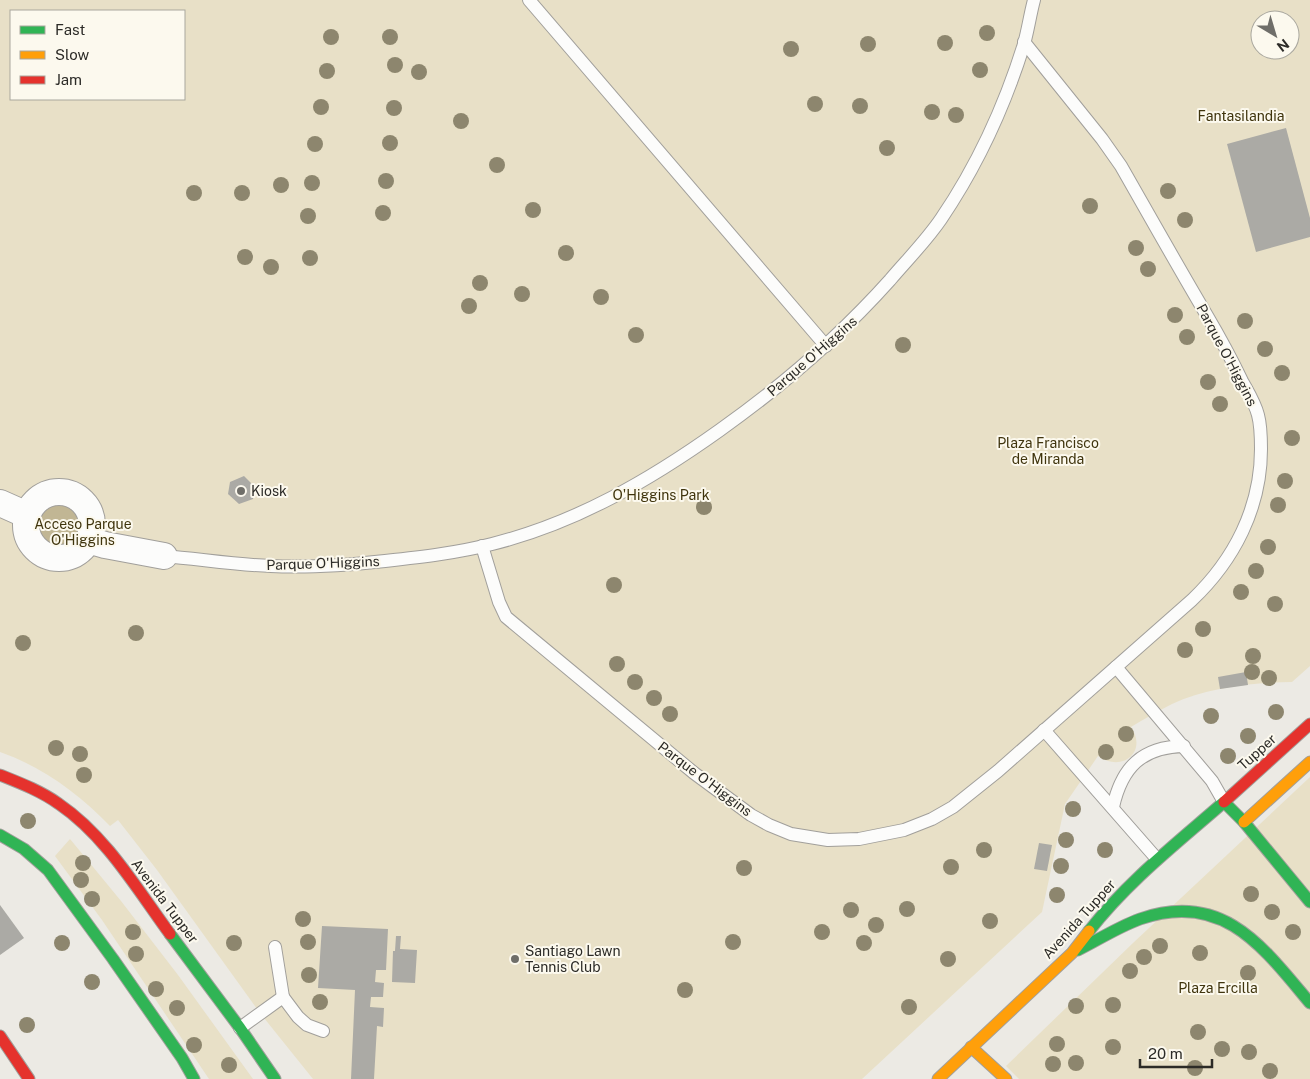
<svg xmlns="http://www.w3.org/2000/svg" width="1310" height="1079" viewBox="0 0 1310 1079" font-family="'Public Sans',sans-serif">
	<rect width="100%" height="100%" fill="#eceae4"/>
	<g fill="#e8e0c7" fill-rule="evenodd">
		<path d="M 0,0 L 1310,0 L 1310,666 L 1292,682 C 1254,682 1206,688 1172,704 C 1158,711 1144,719 1131,727 C 1148,752 1122,773 1098,756 L 1065,804 L 1042,912 L 862,1079 L 313,1079 L 260,1013 L 157,870 L 118,820 L 110,826 C 79,794 43,767 0,752 ZM 11,11 L 184,11 L 184,99 L 11,99 ZM 1260,20 L 1290,20 L 1290,50 L 1260,50 Z"/>
		<path d="M 1310,777 L 1310,1079 L 1019,1079 L 1006,1066 L 1133,943 Z"/>
		<path d="M 70,839 L 121,901 L 178,975 L 253,1079 L 209,1079 L 102,920 L 55,856 Z"/>
	</g>
	<circle fill="#c1b694" cx="58" cy="525" r="22"/>
	<g fill="#abaaa5">
		<path d="M 1286,128 L 1310,218 L 1310,237 L 1256,252 L 1227,144 Z"/>
		<path d="M 244,476 L 255,487 L 253,499 L 239,504 L 228,494 L 230,482 Z"/>
		<path d="M 1246,672 L 1248,685 L 1220,689 L 1218,677 Z"/>
		<path d="M 1039,843 L 1052,845 L 1047,871 L 1034,869 Z"/>
		<path d="M 0,905 L 24,938 L 0,955 Z"/>
		<path d="M 322,926 L 388,929 L 386,970 L 376,970 L 375,982 L 384,983 L 383,997 L 371,997 L 370,1007 L 384,1008 L 383,1027 L 377,1026 L 374,1079 L 351,1079 L 355,990 L 318,988 Z"/>
		<path d="M 396,936 L 401,936 L 400,949 L 417,950 L 415,983 L 392,982 L 393,951 L 395,951 Z"/>
	</g>
	<g fill="none" stroke-linecap="round" stroke-linejoin="round">
		<g stroke="#a19f9b" stroke-width="14">
			<g id="lane">
				<path d="M 529,0 L 826,346"/>
				<path d="M 482,546 L 499,602 L 506,617 L 694,773 L 751,815 L 769,825 L 791,834 L 828,840 L 859,839 L 904,830 L 932,819 L 953,807 L 998,771 L 1192,600 C 1234,560 1261,508 1261,449 C 1261,438 1261,426 1258,415 C 1255,403 1248,392 1242,381 C 1231,358 1219,336 1206,314 C 1177,265 1149,215 1121,166 L 1102,139 L 1024,42"/>
				<path d="M 164,556 C 200,559 236,565 271,566 C 309,568 348,565 385,561 C 421,557 457,553 492,544 C 576,523 650,480 720,430 C 782,386 839,337 890,280 C 907,260 926,241 941,219 C 977,166 1005,105 1024,44 C 1028,30 1030,15 1034,0"/>
				<path d="M 1116,667 L 1212,781 L 1224,802"/>
				<path d="M 1044,730 L 1157,859"/>
				<path d="M 1113,807 C 1122,767 1142,747 1184,746"/>
				<path d="M 275,947 L 283,997"/>
				<path d="M 240,1028 L 283,997 L 298,1017 L 307,1025 L 323,1031"/>
			</g>
		</g>
		<g stroke="#a19f9b" stroke-width="28">
			<g id="street">
				<circle cx="59" cy="525" r="33"/>
				<path d="M 0,503 L 27,515"/>
				<path d="M 88,540 L 105,545 L 164,556"/>
			</g>
		</g>
		<g stroke="#a19f9b" stroke-width="13">
			<g id="fast">
				<path d="M 0,835 L 24,849 L 48,870 L 113,959 L 182,1058 L 194,1079"/>
				<path d="M 1089,931 C 1128,881 1177,843 1224,802 L 1244,822 L 1310,902"/>
				<path d="M 170,934 L 240,1028 L 275,1079"/>
				<path d="M 1078,950 C 1098,940 1118,927 1140,919 C 1223,890 1263,947 1310,1003"/>
			</g>
		</g>
		<g stroke="#a19f9b" stroke-width="13">
			<g id="slow">
				<path d="M 1244,822 L 1310,762"/>
				<path d="M 971,1047 L 1006,1079"/>
				<path d="M 938,1079 L 1072,953 L 1089,931"/>
			</g>
		</g>
		<g stroke="#a19f9b" stroke-width="13">
			<g id="jam">
				<path d="M 0,775 C 20,783 41,791 59,804 C 106,836 137,889 170,934"/>
				<path d="M 1224,802 L 1310,724"/>
				<path d="M 0,1036 L 29,1079"/>
			</g>
		</g>
		<use href="#lane" stroke="#fcfcfb" stroke-width="12"/>
		<use href="#street" stroke="#fcfcfb" stroke-width="26"/>
		<use href="#fast" stroke="#30b455" stroke-width="11"/>
		<use href="#slow" stroke="#ff9f0a" stroke-width="11"/>
		<use href="#jam" stroke="#e5322d" stroke-width="11"/>
	</g>
	<g fill="#8d866e">
		<circle cx="987" cy="33" r="8"/>
		<circle cx="331" cy="37" r="8"/>
		<circle cx="390" cy="37" r="8"/>
		<circle cx="945" cy="43" r="8"/>
		<circle cx="868" cy="44" r="8"/>
		<circle cx="791" cy="49" r="8"/>
		<circle cx="395" cy="65" r="8"/>
		<circle cx="980" cy="70" r="8"/>
		<circle cx="327" cy="71" r="8"/>
		<circle cx="419" cy="72" r="8"/>
		<circle cx="815" cy="104" r="8"/>
		<circle cx="860" cy="106" r="8"/>
		<circle cx="321" cy="107" r="8"/>
		<circle cx="394" cy="108" r="8"/>
		<circle cx="932" cy="112" r="8"/>
		<circle cx="956" cy="115" r="8"/>
		<circle cx="461" cy="121" r="8"/>
		<circle cx="390" cy="143" r="8"/>
		<circle cx="315" cy="144" r="8"/>
		<circle cx="887" cy="148" r="8"/>
		<circle cx="497" cy="165" r="8"/>
		<circle cx="386" cy="181" r="8"/>
		<circle cx="312" cy="183" r="8"/>
		<circle cx="281" cy="185" r="8"/>
		<circle cx="1168" cy="191" r="8"/>
		<circle cx="194" cy="193" r="8"/>
		<circle cx="242" cy="193" r="8"/>
		<circle cx="1090" cy="206" r="8"/>
		<circle cx="533" cy="210" r="8"/>
		<circle cx="383" cy="213" r="8"/>
		<circle cx="308" cy="216" r="8"/>
		<circle cx="1185" cy="220" r="8"/>
		<circle cx="1136" cy="248" r="8"/>
		<circle cx="566" cy="253" r="8"/>
		<circle cx="245" cy="257" r="8"/>
		<circle cx="310" cy="258" r="8"/>
		<circle cx="271" cy="267" r="8"/>
		<circle cx="1148" cy="269" r="8"/>
		<circle cx="480" cy="283" r="8"/>
		<circle cx="522" cy="294" r="8"/>
		<circle cx="601" cy="297" r="8"/>
		<circle cx="469" cy="306" r="8"/>
		<circle cx="1175" cy="315" r="8"/>
		<circle cx="1245" cy="321" r="8"/>
		<circle cx="636" cy="335" r="8"/>
		<circle cx="1187" cy="337" r="8"/>
		<circle cx="903" cy="345" r="8"/>
		<circle cx="1265" cy="349" r="8"/>
		<circle cx="1282" cy="373" r="8"/>
		<circle cx="1208" cy="382" r="8"/>
		<circle cx="1220" cy="404" r="8"/>
		<circle cx="1292" cy="438" r="8"/>
		<circle cx="1285" cy="481" r="8"/>
		<circle cx="1278" cy="505" r="8"/>
		<circle cx="704" cy="507" r="8"/>
		<circle cx="1268" cy="547" r="8"/>
		<circle cx="1256" cy="571" r="8"/>
		<circle cx="614" cy="585" r="8"/>
		<circle cx="1241" cy="592" r="8"/>
		<circle cx="1275" cy="604" r="8"/>
		<circle cx="1203" cy="629" r="8"/>
		<circle cx="136" cy="633" r="8"/>
		<circle cx="23" cy="643" r="8"/>
		<circle cx="1185" cy="650" r="8"/>
		<circle cx="1253" cy="656" r="8"/>
		<circle cx="617" cy="664" r="8"/>
		<circle cx="1252" cy="672" r="8"/>
		<circle cx="1269" cy="678" r="8"/>
		<circle cx="635" cy="682" r="8"/>
		<circle cx="654" cy="698" r="8"/>
		<circle cx="1276" cy="712" r="8"/>
		<circle cx="670" cy="714" r="8"/>
		<circle cx="1211" cy="716" r="8"/>
		<circle cx="1126" cy="734" r="8"/>
		<circle cx="1248" cy="736" r="8"/>
		<circle cx="56" cy="748" r="8"/>
		<circle cx="1106" cy="752" r="8"/>
		<circle cx="80" cy="754" r="8"/>
		<circle cx="1228" cy="756" r="8"/>
		<circle cx="84" cy="775" r="8"/>
		<circle cx="1073" cy="809" r="8"/>
		<circle cx="28" cy="821" r="8"/>
		<circle cx="1066" cy="840" r="8"/>
		<circle cx="984" cy="850" r="8"/>
		<circle cx="1105" cy="850" r="8"/>
		<circle cx="83" cy="863" r="8"/>
		<circle cx="1061" cy="866" r="8"/>
		<circle cx="951" cy="867" r="8"/>
		<circle cx="744" cy="868" r="8"/>
		<circle cx="81" cy="880" r="8"/>
		<circle cx="1251" cy="894" r="8"/>
		<circle cx="1057" cy="895" r="8"/>
		<circle cx="92" cy="899" r="8"/>
		<circle cx="907" cy="909" r="8"/>
		<circle cx="851" cy="910" r="8"/>
		<circle cx="1272" cy="912" r="8"/>
		<circle cx="303" cy="919" r="8"/>
		<circle cx="990" cy="921" r="8"/>
		<circle cx="876" cy="925" r="8"/>
		<circle cx="133" cy="932" r="8"/>
		<circle cx="822" cy="932" r="8"/>
		<circle cx="1293" cy="932" r="8"/>
		<circle cx="308" cy="942" r="8"/>
		<circle cx="733" cy="942" r="8"/>
		<circle cx="62" cy="943" r="8"/>
		<circle cx="234" cy="943" r="8"/>
		<circle cx="864" cy="943" r="8"/>
		<circle cx="1160" cy="946" r="8"/>
		<circle cx="1200" cy="953" r="8"/>
		<circle cx="136" cy="954" r="8"/>
		<circle cx="1144" cy="957" r="8"/>
		<circle cx="948" cy="959" r="8"/>
		<circle cx="1130" cy="971" r="8"/>
		<circle cx="1248" cy="973" r="8"/>
		<circle cx="309" cy="975" r="8"/>
		<circle cx="92" cy="982" r="8"/>
		<circle cx="156" cy="989" r="8"/>
		<circle cx="685" cy="990" r="8"/>
		<circle cx="320" cy="1002" r="8"/>
		<circle cx="1113" cy="1005" r="8"/>
		<circle cx="1076" cy="1006" r="8"/>
		<circle cx="909" cy="1007" r="8"/>
		<circle cx="177" cy="1008" r="8"/>
		<circle cx="27" cy="1025" r="8"/>
		<circle cx="1198" cy="1032" r="8"/>
		<circle cx="1057" cy="1044" r="8"/>
		<circle cx="194" cy="1045" r="8"/>
		<circle cx="1113" cy="1047" r="8"/>
		<circle cx="1222" cy="1049" r="8"/>
		<circle cx="1249" cy="1052" r="8"/>
		<circle cx="1076" cy="1063" r="8"/>
		<circle cx="1053" cy="1064" r="8"/>
		<circle cx="229" cy="1065" r="8"/>
		<circle cx="1195" cy="1068" r="8"/>
		<circle cx="1270" cy="1071" r="8"/>
	</g>
	<g fill="#6f6e69" stroke="#fcf9ee" stroke-width="2">
		<circle cx="241" cy="491" r="5"/>
		<circle cx="515" cy="959" r="5"/>
	</g>
	<g text-anchor="middle" stroke-width="4" stroke-linejoin="round" paint-order="stroke">
		<g font-size="14" fill="#40350e" stroke="#fcf9ee">
			<text x="1241" y="121">Fantasilandia</text>
			<text x="1048" y="448">Plaza Francisco<tspan x="1048" dy="16">de Miranda</tspan></text>
			<text x="661" y="500">O'Higgins Park</text>
			<text x="83" y="529">Acceso Parque<tspan x="83" dy="16">O'Higgins</tspan></text>
			<text x="1218" y="993">Plaza Ercilla</text>
		</g>
		<g font-size="14" fill="#2c2b27" stroke="#fcf9ee">
			<text transform="translate(1227 355) rotate(62)" y="5">Parque O'Higgins</text>
			<text transform="translate(812 356) rotate(-41)" y="5">Parque O'Higgins</text>
			<text transform="translate(323 563) rotate(-2)" y="5">Parque O'Higgins</text>
			<text transform="translate(1257 752) rotate(-42)" y="5">Tupper</text>
			<text transform="translate(705 779) rotate(37)" y="5">Parque O'Higgins</text>
			<text transform="translate(165 901) rotate(53)" y="5">Avenida Tupper</text>
			<text transform="translate(1079 919) rotate(-48)" y="5">Avenida Tupper</text>
		</g>
		<g font-size="14" fill="#2c2b27" stroke="#fcf9ee" text-anchor="start">
			<text x="251" y="496">Kiosk</text>
			<text x="525" y="956">Santiago Lawn<tspan x="525" dy="16">Tennis Club</tspan></text>
		</g>
	</g>
	<rect x="10" y="10" width="175" height="90" fill="#fcf9ee" stroke="#a9a79e"/>
	<rect x="20" y="26" width="25" height="8" fill="#30b455" stroke="#a9a79e"/>
	<text x="55" y="35" font-size="15" fill="#2c2b27">Fast</text>
	<rect x="20" y="51" width="25" height="8" fill="#ff9f0a" stroke="#a9a79e"/>
	<text x="55" y="60" font-size="15" fill="#2c2b27">Slow</text>
	<rect x="20" y="76" width="25" height="8" fill="#e5322d" stroke="#a9a79e"/>
	<text x="55" y="85" font-size="15" fill="#2c2b27">Jam</text>
	<g transform="translate(1275 35) rotate(142)"><circle r="24" fill="#fcf9ee" stroke="#a9a79e"/>
	<path d="M0-4L9 19L0 12L-9 19Z" fill="#6f6e69"/>
	<text y="-8" font-size="14" font-weight="bold" text-anchor="middle" fill="#2c2b27">N</text>
	</g>
	<path d="M1140 1059v8h72v-8" fill="none" stroke="#2c2b27" stroke-width="2.5"/>
	<text x="1148" y="1059" font-size="15" fill="#2c2b27" stroke="#fcf9ee" stroke-width="4" paint-order="stroke">20 m</text>
</svg>
